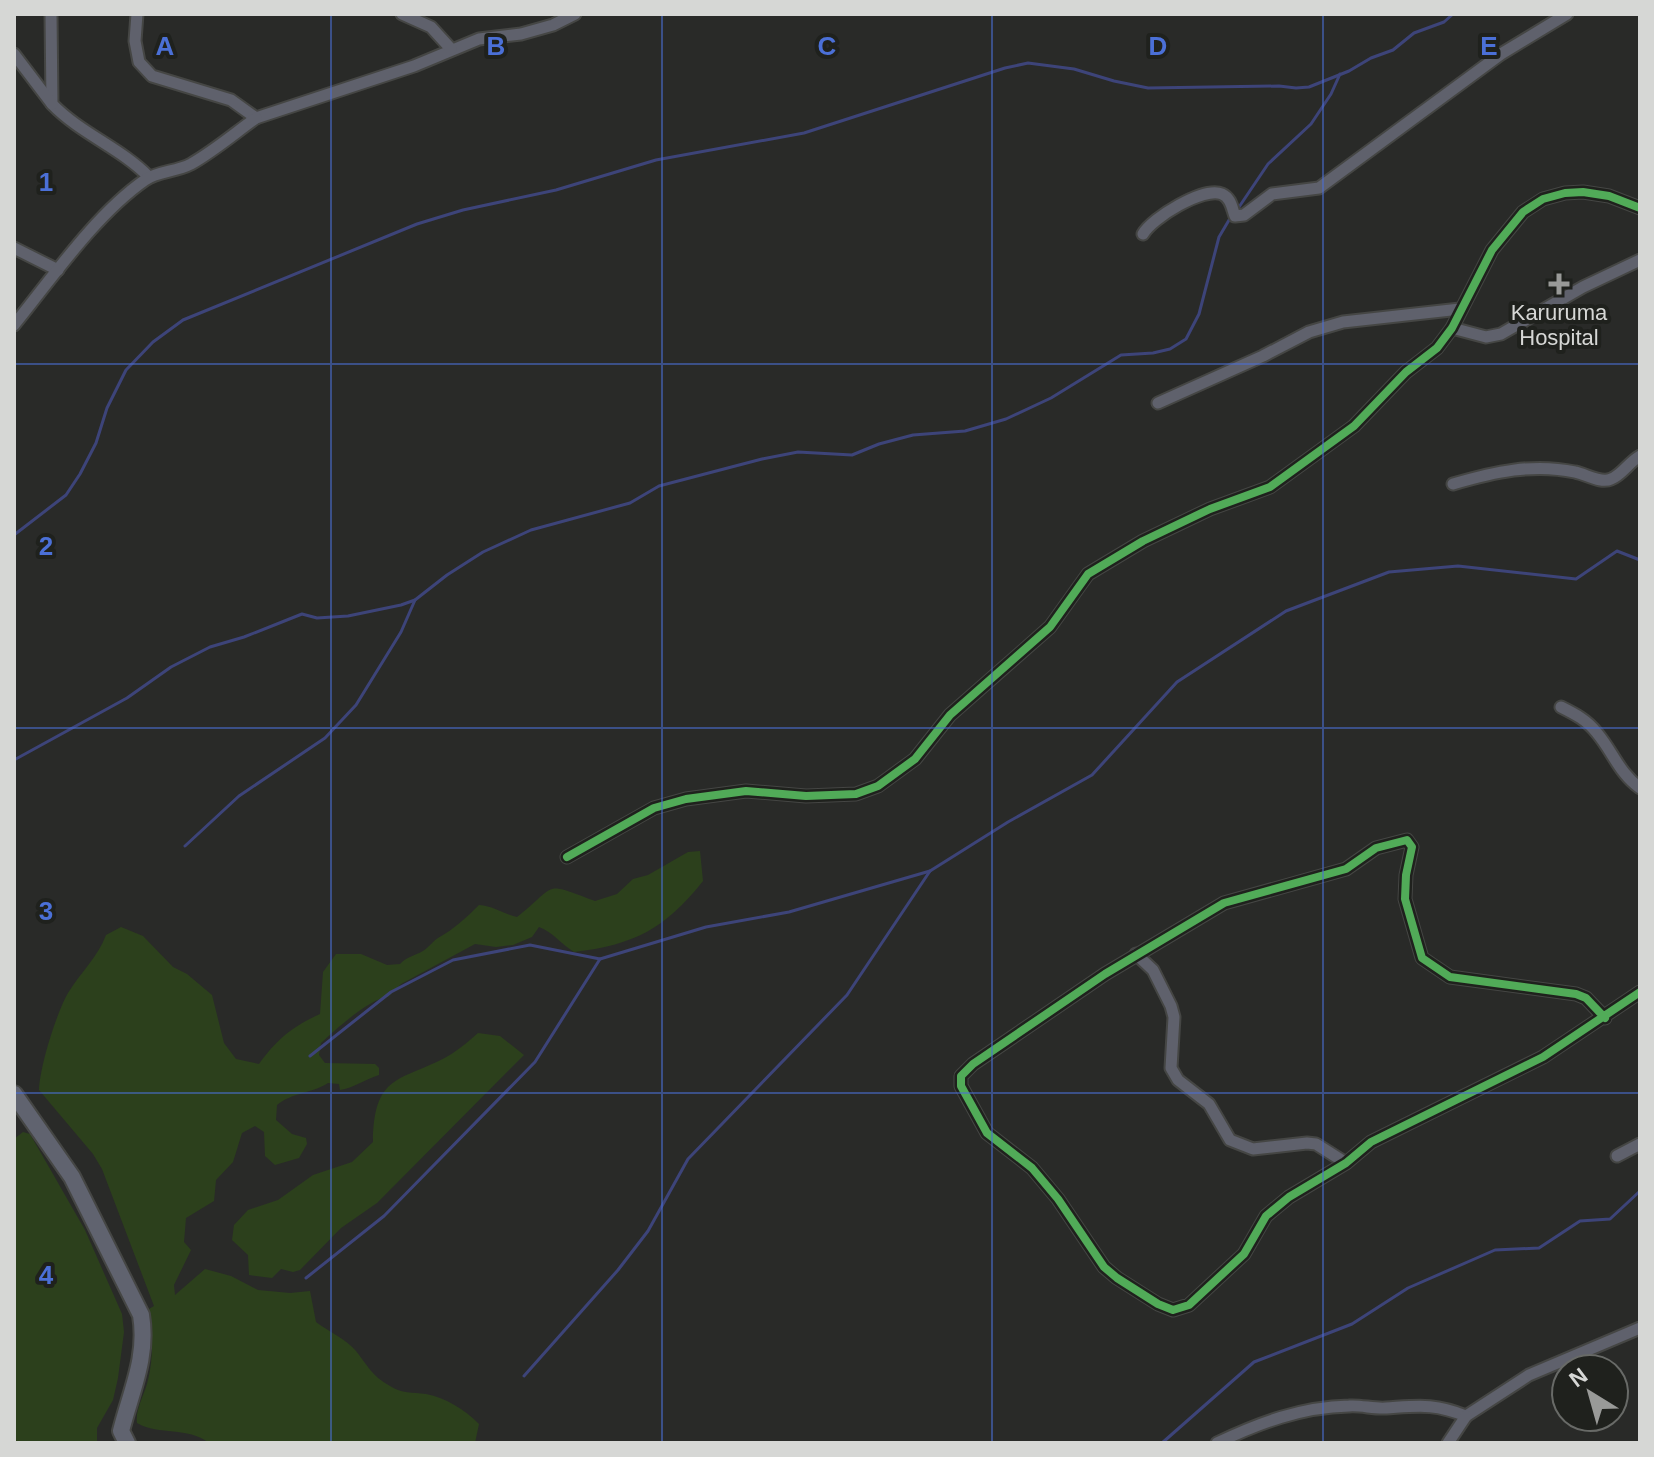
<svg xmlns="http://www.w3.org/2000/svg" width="1654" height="1457" viewBox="0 0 1654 1457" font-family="Helvetica,sans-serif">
	<rect width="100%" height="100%" fill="#292a28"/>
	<g fill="#2c401c">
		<path d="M 700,851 L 703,881 C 665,929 634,945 574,952 C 561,944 553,932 539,927 L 532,937 L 513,945 L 496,947 L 475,944 L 401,984 L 388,997 C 370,998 335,1030 321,1043 L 319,1055 L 325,1063 L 375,1064 L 379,1068 L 379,1075 C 366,1079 353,1088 340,1090 L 339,1084 L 328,1083 C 311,1094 293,1092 277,1105 L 276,1120 L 292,1134 L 306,1138 L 307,1144 L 299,1158 L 275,1165 L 265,1156 L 264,1132 L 255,1126 L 242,1133 L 233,1162 L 216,1180 L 214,1201 L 186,1218 L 184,1242 L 191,1250 L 174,1285 L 175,1295 L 205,1269 L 231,1276 L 258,1290 L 290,1293 L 310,1291 L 316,1322 C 328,1331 347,1340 356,1351 C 368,1366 372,1376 390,1386 C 402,1394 412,1392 426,1394 C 446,1398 464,1409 479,1424 L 475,1443 L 209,1443 C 187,1426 160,1436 137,1423 C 135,1409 145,1394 148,1380 C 154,1355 152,1334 149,1309 L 154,1306 L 102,1169 L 93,1154 L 39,1090 C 40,1066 56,1014 68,993 C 80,973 98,957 106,935 L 121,927 L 143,936 L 173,967 L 187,974 L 212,995 L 224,1043 L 236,1059 L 259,1064 C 276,1040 293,1026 320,1014 L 323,972 L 336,954 L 361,954 L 387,965 L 400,964 C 408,956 414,956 423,951 C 429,947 433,941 438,938 C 454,929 466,918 479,905 C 494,906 503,914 517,917 C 559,884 541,881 595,901 L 617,894 L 633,879 L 648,875 L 688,852 Z"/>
		<path d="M 478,1033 L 500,1036 L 524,1055 L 377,1203 L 341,1228 L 300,1270 L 293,1272 L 281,1269 L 272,1278 L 249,1275 L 248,1255 L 232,1240 L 234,1225 L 248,1210 L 278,1200 L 313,1175 L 352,1162 L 373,1142 C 374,1069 404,1083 453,1053 C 462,1047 470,1040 478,1033 Z"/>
		<path d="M 23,1132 L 30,1134 L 85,1230 L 122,1314 L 124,1332 L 118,1378 L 113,1400 L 97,1428 L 97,1443 L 14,1443 L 14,1139 Z"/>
	</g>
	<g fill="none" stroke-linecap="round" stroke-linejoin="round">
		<g stroke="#3d4479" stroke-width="3">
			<path d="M 1237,210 L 1268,164 L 1311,124 L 1331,94 L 1340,74"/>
			<path d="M 14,535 L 66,495 L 80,474 L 96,443 L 107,408 L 126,370 L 153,342 L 183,320 L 417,224 L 463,210 L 556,190 L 656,160 L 804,133 L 1005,68 L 1028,63 L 1074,69 L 1114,81 L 1148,88 L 1279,86 L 1296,88 L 1309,87 L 1349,71 L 1371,58 L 1393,50 L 1414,33 L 1444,22 L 1453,14"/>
			<path d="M 14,760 L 127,698 L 171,667 L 210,647 L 244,637 L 302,614 L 317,618 L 348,616 L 401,605 L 415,600 L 447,575 L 483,552 L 531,530 L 630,503 L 659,486 L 762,459 L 798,452 L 852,455 L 879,444 L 913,435 L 965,431 L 1006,419 L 1051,398 L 1121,355 L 1153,353 L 1170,349 L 1186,339 L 1199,314 L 1219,237 L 1232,215"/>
			<path d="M 185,846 L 239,796 L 325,738 L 356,705 L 401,632 L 415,600"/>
			<path d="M 310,1056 L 391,992 L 453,960 L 530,945 L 600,959"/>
			<path d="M 306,1278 L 384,1216 L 535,1062 L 600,959 L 706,927 L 789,912 L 930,871 L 1008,822 L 1092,775 L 1177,682 L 1286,611 L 1389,572 L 1458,566 L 1576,579 L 1617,551 L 1640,560"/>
			<path d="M 524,1376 L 618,1270 L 648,1231 L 688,1159 L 847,995 L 930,871"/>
			<path d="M 1162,1443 L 1254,1362 L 1352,1324 L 1408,1288 L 1495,1250 L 1539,1248 L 1580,1221 L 1610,1219 L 1640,1191"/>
		</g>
		<g stroke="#454644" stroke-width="15">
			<g id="minor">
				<path d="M 51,14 L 52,104 C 81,134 121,148 149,177"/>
				<path d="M 137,14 L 135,41 L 139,62 L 152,76 L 231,100 L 256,118 L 414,66 L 479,39 L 521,34 L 553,25 L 575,14"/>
				<path d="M 402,14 L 431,27 L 451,49"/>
				<path d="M 14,54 L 52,104"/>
				<path d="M 1143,234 C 1152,218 1204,186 1222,194 C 1231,198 1232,208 1235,216 L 1244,215 L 1272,194 L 1319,188 L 1501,54 L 1567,14"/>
				<path d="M 14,248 L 58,270"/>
				<path d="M 14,325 C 53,277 95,215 145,180 C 158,171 176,172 191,164 C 214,151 235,133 256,118"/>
				<path d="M 1452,328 L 1486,337 L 1501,334 L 1583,287 L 1640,260"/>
				<path d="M 1158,403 L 1263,356 L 1309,332 L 1343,322 L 1460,309"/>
				<path d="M 1453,484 C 1494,472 1533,463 1575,472 C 1586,474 1601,484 1611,479 C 1622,475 1629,462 1640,456"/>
				<path d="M 1561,707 C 1575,714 1587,720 1597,733 C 1613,752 1619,773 1640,788"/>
				<path d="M 567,857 L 654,808 L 686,799 L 746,791 L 806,796 L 856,794 L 878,786 L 915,759 L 950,715 L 1050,627 L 1088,574 L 1143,541 L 1210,509 L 1270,487 L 1354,426 L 1406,372 L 1437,348 L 1452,328 L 1492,250 L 1523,212 L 1543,199 L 1565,193 L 1583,192 L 1609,196 L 1640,208"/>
				<path d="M 1136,954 L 1153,970 L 1171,1006 L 1174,1017 L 1171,1068 L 1178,1080 L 1209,1104 L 1230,1140 L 1253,1149 L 1307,1143 L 1316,1144 L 1346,1163"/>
				<path d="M 1605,1018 L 1586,998 L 1576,994 L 1450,977 L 1422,958 L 1405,899 L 1406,875 L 1412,847 L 1407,840 L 1376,848 L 1346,869 L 1224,903 L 1105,974 L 973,1064 L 961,1076 L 961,1086 L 987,1133 L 1032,1168 L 1058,1199 L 1104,1267 L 1117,1278 L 1158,1304 L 1173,1310 L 1189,1305 L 1244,1254 L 1266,1216 L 1289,1197 L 1346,1163 L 1371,1142 L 1543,1057 L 1640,992"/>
				<path d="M 1617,1156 L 1640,1144"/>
				<path d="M 1217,1443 C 1259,1423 1301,1407 1349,1406 C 1361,1405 1374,1409 1386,1408 C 1418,1406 1434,1403 1466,1416 L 1529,1375 L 1640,1328"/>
				<path d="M 1448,1443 L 1466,1416"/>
			</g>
		</g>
		<g stroke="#454644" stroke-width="20">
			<path id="secondary" d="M 14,1094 L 72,1177 L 141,1315 C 148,1357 131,1391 121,1431 L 127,1443"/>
		</g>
		<use href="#minor" stroke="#5f616c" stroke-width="11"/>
		<use href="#secondary" stroke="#60636f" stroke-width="16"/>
		<g stroke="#1f211d" stroke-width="13">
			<g id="cycleway">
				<path d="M 567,857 L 654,808 L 686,799 L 746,791 L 806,796 L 856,794 L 878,786 L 915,759 L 950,715 L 1050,627 L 1088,574 L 1143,541 L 1210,509 L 1270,487 L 1354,426 L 1406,372 L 1437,348 L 1452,328 L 1492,250 L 1523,212 L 1543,199 L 1565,193 L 1583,192 L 1609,196 L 1640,208"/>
				<path d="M 1605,1018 L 1586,998 L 1576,994 L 1450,977 L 1422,958 L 1405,899 L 1406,875 L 1412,847 L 1407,840 L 1376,848 L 1346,869 L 1224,903 L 1105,974 L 973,1064 L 961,1076 L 961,1086 L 987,1133 L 1032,1168 L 1058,1199 L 1104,1267 L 1117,1278 L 1158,1304 L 1173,1310 L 1189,1305 L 1244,1254 L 1266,1216 L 1289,1197 L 1346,1163 L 1371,1142 L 1543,1057 L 1640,992"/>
			</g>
		</g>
		<use href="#cycleway" stroke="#51ab58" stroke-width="8"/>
	</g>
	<path fill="none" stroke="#4b70d7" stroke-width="2" stroke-opacity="0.55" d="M 331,14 L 331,1443M 662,14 L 662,1443M 992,14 L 992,1443M 1323,14 L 1323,1443M 14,364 L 1640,364M 14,728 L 1640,728M 14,1093 L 1640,1093"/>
	<path fill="#999a98" stroke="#1f211d" stroke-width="3" d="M1555 272h8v8h8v8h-8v8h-8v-8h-8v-8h8z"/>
	<g text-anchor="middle" stroke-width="8" stroke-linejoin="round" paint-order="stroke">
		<g font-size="22" fill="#d6d7d5" stroke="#1f211d">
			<text x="1559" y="320">Karuruma<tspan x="1559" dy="25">Hospital</tspan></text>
		</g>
	</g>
	<g font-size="26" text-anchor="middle" font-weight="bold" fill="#4b70d7" stroke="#1f211d" stroke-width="8" stroke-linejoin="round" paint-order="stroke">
		<text x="165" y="55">A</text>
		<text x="496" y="55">B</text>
		<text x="827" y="55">C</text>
		<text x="1158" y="55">D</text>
		<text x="1489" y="55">E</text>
		<text x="46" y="191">1</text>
		<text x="46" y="555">2</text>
		<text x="46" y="920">3</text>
		<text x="46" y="1284">4</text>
	</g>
	<rect width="1654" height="1457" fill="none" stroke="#d6d7d5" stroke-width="32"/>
	<g transform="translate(1590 1393) rotate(323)"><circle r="38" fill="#1f211d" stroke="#686a67" stroke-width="2"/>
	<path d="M0-6L14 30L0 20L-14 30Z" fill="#999a98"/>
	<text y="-12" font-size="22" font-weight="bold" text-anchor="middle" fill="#d6d7d5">N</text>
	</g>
</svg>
